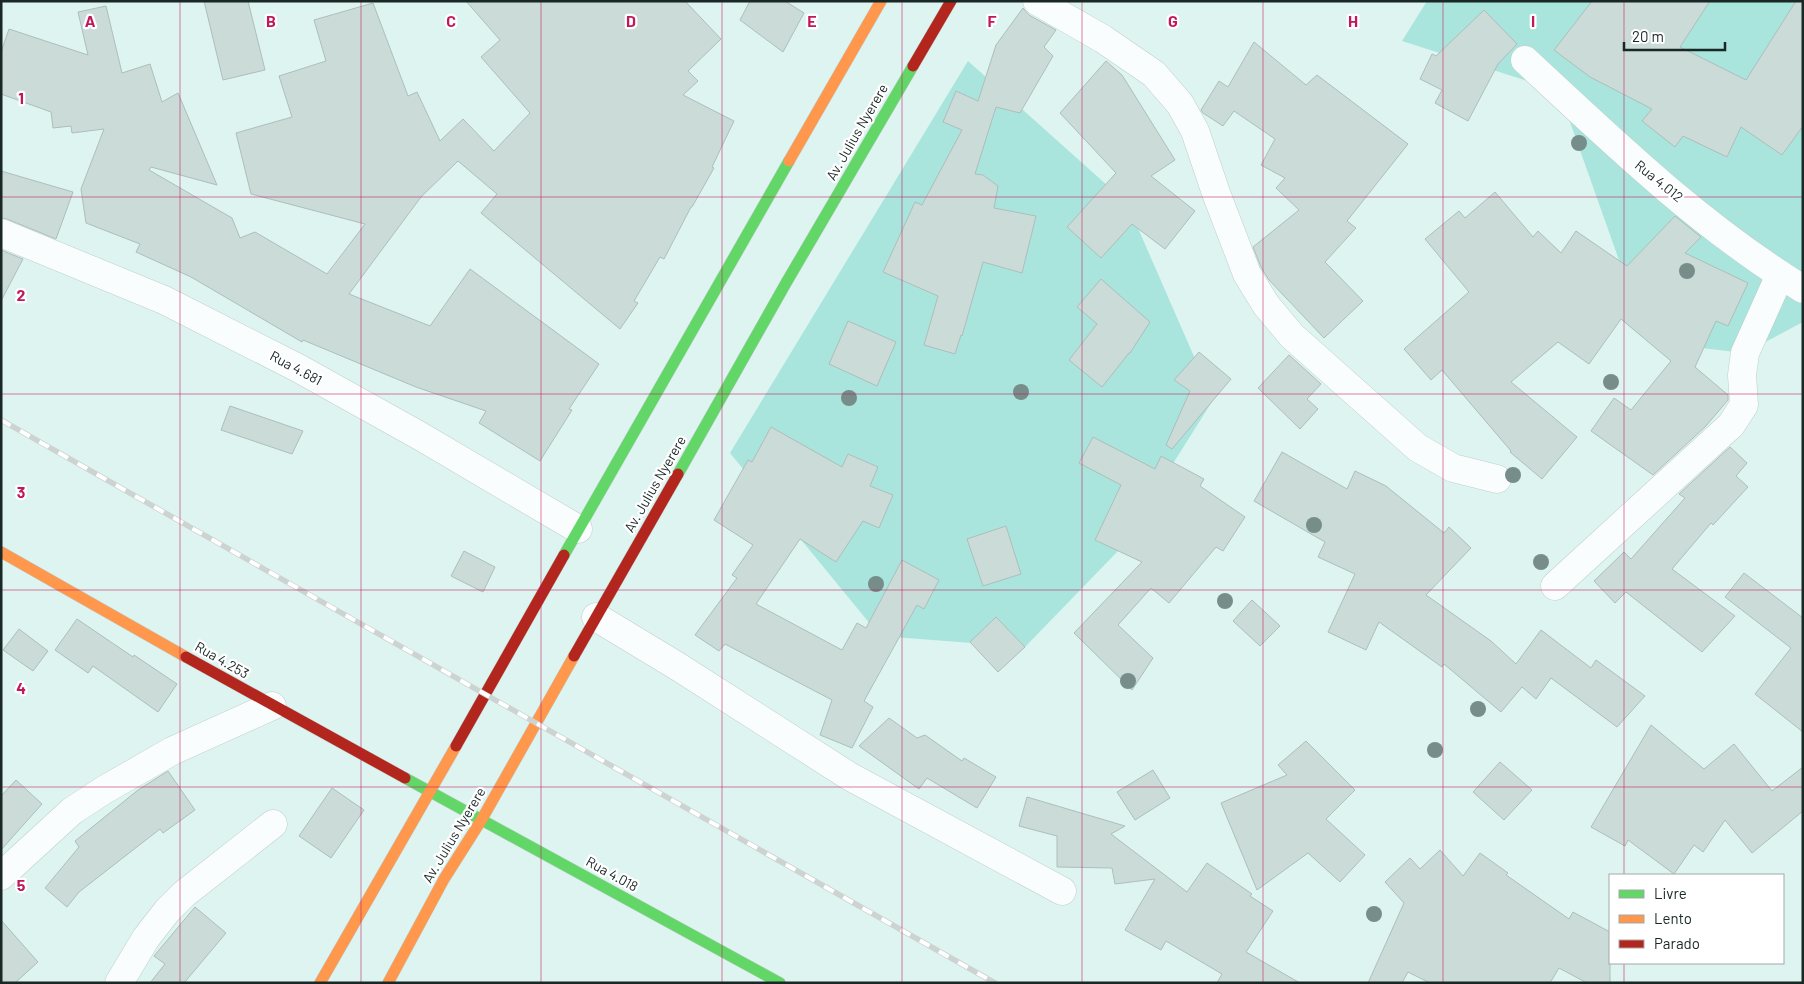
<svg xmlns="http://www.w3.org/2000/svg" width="1804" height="984" viewBox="0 0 1804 984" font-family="Barlow,sans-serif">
	<rect width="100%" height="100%" fill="#def4f0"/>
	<g fill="#a9e5dd">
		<path d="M 1427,1 L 1803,1 L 1803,322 L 1745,353 L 1648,342 L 1559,91 L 1402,41 Z"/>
		<path d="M 968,61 L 1127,203 L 1213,400 L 1118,551 L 1025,647 L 880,636 L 730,453 Z"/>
	</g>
	<g fill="#cadbd8" stroke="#adbebb">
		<path d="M 204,1 L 248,1 L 265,70 L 223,80 Z"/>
		<path d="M 466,1 L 685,1 L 721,39 L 688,71 L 698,81 L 683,95 L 734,121 L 712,167 L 714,168 L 692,207 L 691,207 L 664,259 L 660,257 L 634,301 L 638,303 L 620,329 L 481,213 L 497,194 L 458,161 L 421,197 L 349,294 L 430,326 L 470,269 L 599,364 L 569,409 L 572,410 L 540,461 L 479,423 L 486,411 L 416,387 L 303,340 L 302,342 L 191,277 L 136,252 L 140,244 L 86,223 L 81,189 L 104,129 L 72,133 L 71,126 L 53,128 L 51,112 L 1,94 L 1,52 L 9,29 L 88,55 L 78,12 L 106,6 L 122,73 L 150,64 L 162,102 L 178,93 L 217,185 L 151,167 L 149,170 L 232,218 L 240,238 L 255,232 L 327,274 L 365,224 L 251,194 L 236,133 L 292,117 L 279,76 L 326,61 L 314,20 L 373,3 L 408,96 L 417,92 L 440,141 L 463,119 L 494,151 L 530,113 L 481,57 L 500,40 Z"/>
		<path d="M 750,1 L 785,1 L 804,13 L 783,52 L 740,20 Z"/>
		<path d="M 1592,1 L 1710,1 L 1680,47 L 1746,80 L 1796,1 L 1803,1 L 1803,126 L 1782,155 L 1741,127 L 1727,157 L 1683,136 L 1675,147 L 1642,121 L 1652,109 L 1590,77 L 1554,50 Z"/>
		<path d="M 1023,8 L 1029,15 L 1056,30 L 1044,47 L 1053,56 L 1020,113 L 996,107 L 975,174 L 983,175 L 998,186 L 994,208 L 1036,216 L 1022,273 L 983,262 L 962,336 L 961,335 L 955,354 L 924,345 L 938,296 L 883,272 L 915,202 L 922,205 L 962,130 L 943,122 L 956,91 L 978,101 L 996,45 Z"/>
		<path d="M 1484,10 L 1517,44 L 1498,64 L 1468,121 L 1435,103 L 1442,90 L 1420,79 L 1432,54 L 1436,56 Z"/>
		<path d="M 1254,42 L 1306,85 L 1317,75 L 1408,144 L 1347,221 L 1356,228 L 1325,262 L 1363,301 L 1324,338 L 1269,280 L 1261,267 L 1253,247 L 1299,210 L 1276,188 L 1285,178 L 1261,165 L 1275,139 L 1234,111 L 1223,126 L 1203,113 L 1201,110 L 1219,81 L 1228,87 Z"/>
		<path d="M 1106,61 L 1122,75 L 1175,160 L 1151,176 L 1195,211 L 1165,249 L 1132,224 L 1101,258 L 1067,227 L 1116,173 L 1060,113 Z"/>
		<path d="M 1,171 L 73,192 L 56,239 L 7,219 L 1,218 Z"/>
		<path d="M 1495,192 L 1533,237 L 1538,231 L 1561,253 L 1576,231 L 1627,266 L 1675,216 L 1701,237 L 1685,253 L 1748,283 L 1728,326 L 1716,321 L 1695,367 L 1728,395 L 1728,400 L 1706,426 L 1653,475 L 1591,431 L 1614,398 L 1631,410 L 1671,361 L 1621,319 L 1589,364 L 1558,342 L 1511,382 L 1577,437 L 1542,479 L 1510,452 L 1511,451 L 1442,370 L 1431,380 L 1404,349 L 1469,292 L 1425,239 L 1459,211 L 1465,218 Z"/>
		<path d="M 1,250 L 23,259 L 1,301 Z"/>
		<path d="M 1101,279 L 1150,322 L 1130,353 L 1129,353 L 1102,387 L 1069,360 L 1097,324 L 1077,307 Z"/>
		<path d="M 848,321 L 896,342 L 877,386 L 829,364 Z"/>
		<path d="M 1199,352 L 1231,379 L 1172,449 L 1166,445 L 1190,391 L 1174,380 Z"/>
		<path d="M 1289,355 L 1321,384 L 1307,399 L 1318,409 L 1300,429 L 1258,388 Z"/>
		<path d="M 230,406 L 303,431 L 292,454 L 221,430 Z"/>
		<path d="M 771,427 L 842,467 L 848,454 L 878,467 L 870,486 L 893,495 L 879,528 L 863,521 L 836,562 L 800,539 L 756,604 L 842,650 L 857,623 L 866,628 L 902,560 L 939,580 L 924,609 L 917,605 L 864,701 L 873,707 L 852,748 L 820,735 L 832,700 L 725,644 L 719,651 L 695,635 L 737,578 L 732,575 L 753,545 L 714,520 L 748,460 L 752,462 Z"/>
		<path d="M 1093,437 L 1155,469 L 1161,456 L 1204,479 L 1200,486 L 1245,517 L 1223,551 L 1216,547 L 1169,603 L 1151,588 L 1118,625 L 1153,658 L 1132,690 L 1074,633 L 1142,562 L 1095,540 L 1121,485 L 1079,463 Z"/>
		<path d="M 1730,447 L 1747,463 L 1736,476 L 1748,487 L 1713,525 L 1711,523 L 1672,569 L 1735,616 L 1702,652 L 1626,592 L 1615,603 L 1594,581 L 1624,552 L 1631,559 L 1685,498 L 1679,494 Z"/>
		<path d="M 1282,452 L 1347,489 L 1355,471 L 1386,486 L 1444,533 L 1449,527 L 1471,548 L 1426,595 L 1491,641 L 1516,664 L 1541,630 L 1591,668 L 1596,660 L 1645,696 L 1617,727 L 1551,678 L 1536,699 L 1522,687 L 1501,712 L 1444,664 L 1442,667 L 1379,622 L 1366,650 L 1328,632 L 1355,574 L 1318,557 L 1325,542 L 1254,501 Z"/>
		<path d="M 1006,526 L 1021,574 L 983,586 L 967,539 Z"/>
		<path d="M 464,551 L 495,567 L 483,592 L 451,576 Z"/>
		<path d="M 1744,573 L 1803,618 L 1803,732 L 1755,694 L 1791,648 L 1725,597 Z"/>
		<path d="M 1252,600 L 1280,626 L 1260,646 L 1233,621 Z"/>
		<path d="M 996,617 L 1025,647 L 998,672 L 970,642 Z"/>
		<path d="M 77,619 L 133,657 L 134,655 L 177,684 L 158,712 L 93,666 L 88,673 L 55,650 Z"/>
		<path d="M 19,629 L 48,651 L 33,671 L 3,650 Z"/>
		<path d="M 889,718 L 917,738 L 925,735 L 962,761 L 964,758 L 996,777 L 977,808 L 927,778 L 919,789 L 859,746 Z"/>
		<path d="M 1651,725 L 1704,769 L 1734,744 L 1772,791 L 1803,767 L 1803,811 L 1752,853 L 1725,820 L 1703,852 L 1694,845 L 1674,874 L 1628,840 L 1625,846 L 1591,827 Z"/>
		<path d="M 1306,741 L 1355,790 L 1326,819 L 1365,855 L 1340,882 L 1308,853 L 1257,890 L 1221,803 L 1287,775 L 1278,765 Z"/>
		<path d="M 1500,762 L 1532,790 L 1504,820 L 1473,792 Z"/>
		<path d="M 1153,770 L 1170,798 L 1135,820 L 1117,792 Z"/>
		<path d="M 168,771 L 195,810 L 163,833 L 160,829 L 79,892 L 67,907 L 45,888 L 79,847 L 75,841 L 138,790 Z"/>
		<path d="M 16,780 L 42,804 L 1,850 L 1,796 Z"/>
		<path d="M 332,788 L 364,810 L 331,858 L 299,836 Z"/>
		<path d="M 1027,797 L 1125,826 L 1111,834 L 1187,892 L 1207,863 L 1252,894 L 1250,896 L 1273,911 L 1246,952 L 1300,983 L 1217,983 L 1222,974 L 1166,941 L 1161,950 L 1125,930 L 1155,879 L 1115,884 L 1112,868 L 1057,867 L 1057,836 L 1019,826 Z"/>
		<path d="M 1440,850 L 1463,876 L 1480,853 L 1508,873 L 1506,875 L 1569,919 L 1573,912 L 1610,932 L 1610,983 L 1587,983 L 1559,968 L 1550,983 L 1430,983 L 1408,972 L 1402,983 L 1368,983 L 1404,903 L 1385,882 L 1410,858 L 1420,869 Z"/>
		<path d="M 195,907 L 226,933 L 184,983 L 150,983 L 165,964 L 154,956 Z"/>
		<path d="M 1,920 L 38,962 L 15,983 L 1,983 Z"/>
	</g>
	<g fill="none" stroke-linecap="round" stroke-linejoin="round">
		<g stroke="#becfcc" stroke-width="29">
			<g id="street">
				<path d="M 1037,1 L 1103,39 L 1154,74 L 1180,104 L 1195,131 L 1216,193 L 1247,274 L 1266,305 L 1292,336 L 1418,448 L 1453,468 L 1497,479"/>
				<path d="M 1525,60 C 1613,142 1700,226 1803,289"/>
				<path d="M 1,233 L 164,300 L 298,368 L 420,436 L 578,529"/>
				<path d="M 1555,586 L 1731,425 L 1744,405 L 1742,375 L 1745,353 L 1780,275"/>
				<path d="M 596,617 L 677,666 L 849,776 L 1062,891"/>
				<path d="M 1,876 L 72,811 L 104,790 L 172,751 L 272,706"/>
				<path d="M 119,983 L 146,938 L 167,911 L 184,894 L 273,824"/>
			</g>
		</g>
		<g stroke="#becfcc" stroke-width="12">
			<g id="fast">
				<path d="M 678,474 L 786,283 L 913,66"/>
				<path d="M 564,555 L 789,161"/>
				<path d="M 405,778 L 780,983"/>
			</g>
		</g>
		<g stroke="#becfcc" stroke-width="12">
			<g id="slow">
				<path d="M 789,161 L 881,1"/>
				<path d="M 1,552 L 186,657"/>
				<path d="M 320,983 L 456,746"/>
				<path d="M 388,983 L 444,879 L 482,819 L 574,656"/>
			</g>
		</g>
		<g stroke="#becfcc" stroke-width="12">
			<g id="jam">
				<path d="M 913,66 L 951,1"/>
				<path d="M 574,656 L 678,474"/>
				<path d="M 186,657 L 405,778"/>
				<path d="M 456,746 L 564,555"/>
			</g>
		</g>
		<use href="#street" stroke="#fafdfd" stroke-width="28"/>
		<use href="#fast" stroke="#63d668" stroke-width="11"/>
		<use href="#slow" stroke="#ff974d" stroke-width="11"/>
		<use href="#jam" stroke="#b3261e" stroke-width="11"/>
		<g stroke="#ccd3d1" stroke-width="5.5">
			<path id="rail" d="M 1,420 L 995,983"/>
		</g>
		<use href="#rail" stroke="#fff" stroke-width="4" stroke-dasharray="11" stroke-linecap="butt"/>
	</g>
	<g fill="#778d8a">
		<circle cx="1579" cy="143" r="8"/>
		<circle cx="1687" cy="271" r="8"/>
		<circle cx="1611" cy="382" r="8"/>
		<circle cx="1021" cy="392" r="8"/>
		<circle cx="849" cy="398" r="8"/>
		<circle cx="1513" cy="475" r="8"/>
		<circle cx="1314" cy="525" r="8"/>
		<circle cx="1541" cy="562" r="8"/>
		<circle cx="876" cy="584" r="8"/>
		<circle cx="1225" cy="601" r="8"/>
		<circle cx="1128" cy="681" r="8"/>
		<circle cx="1478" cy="709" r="8"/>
		<circle cx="1435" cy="750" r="8"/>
		<circle cx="1374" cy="914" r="8"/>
	</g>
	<path fill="none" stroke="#c2185b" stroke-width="1" stroke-opacity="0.55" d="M 180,1 L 180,983M 361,1 L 361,983M 541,1 L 541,983M 722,1 L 722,983M 902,1 L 902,983M 1082,1 L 1082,983M 1263,1 L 1263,983M 1443,1 L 1443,983M 1624,1 L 1624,875M 1,197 L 1803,197M 1,394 L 1803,394M 1,590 L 1803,590M 1,787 L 1803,787M 1624,963 L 1624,983"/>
	<g text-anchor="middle" stroke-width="4.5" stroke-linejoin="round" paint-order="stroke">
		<g font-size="14" fill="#192725" stroke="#fff">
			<text transform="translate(857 132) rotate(-60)" y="5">Av. Julius Nyerere</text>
			<text transform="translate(1659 181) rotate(39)" y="5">Rua 4.012</text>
			<text transform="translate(296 368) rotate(28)" y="5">Rua 4.681</text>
			<text transform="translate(655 484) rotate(-60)" y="5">Av. Julius Nyerere</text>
			<text transform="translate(222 660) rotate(30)" y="5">Rua 4.253</text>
			<text transform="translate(454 835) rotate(-59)" y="5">Av. Julius Nyerere</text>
			<text transform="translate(612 874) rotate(29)" y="5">Rua 4.018</text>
		</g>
	</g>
	<g font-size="16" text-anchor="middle" font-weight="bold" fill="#c2185b" stroke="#fff" stroke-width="4.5" stroke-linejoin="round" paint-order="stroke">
		<text x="90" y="27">A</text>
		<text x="271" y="27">B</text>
		<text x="451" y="27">C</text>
		<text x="631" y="27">D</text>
		<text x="812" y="27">E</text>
		<text x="992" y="27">F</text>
		<text x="1173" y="27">G</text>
		<text x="1353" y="27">H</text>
		<text x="1533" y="27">I</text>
		<text x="21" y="104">1</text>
		<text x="21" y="301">2</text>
		<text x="21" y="498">3</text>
		<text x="21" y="694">4</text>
		<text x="21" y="891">5</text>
	</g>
	<rect width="1804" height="984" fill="none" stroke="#192725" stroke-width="5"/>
	<rect x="1609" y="874" width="175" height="90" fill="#ffffff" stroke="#a3a9a8"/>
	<rect x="1619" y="890" width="25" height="8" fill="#63d668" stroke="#a3a9a8"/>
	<text x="1654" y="899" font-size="15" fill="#192725">Livre</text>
	<rect x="1619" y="915" width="25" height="8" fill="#ff974d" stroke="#a3a9a8"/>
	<text x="1654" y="924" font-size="15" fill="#192725">Lento</text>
	<rect x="1619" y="940" width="25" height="8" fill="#b3261e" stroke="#a3a9a8"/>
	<text x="1654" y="949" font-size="15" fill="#192725">Parado</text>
	<path d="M1624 42v8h101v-8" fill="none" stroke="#192725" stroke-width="2.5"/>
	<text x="1632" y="42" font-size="15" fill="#192725" stroke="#ffffff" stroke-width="4" paint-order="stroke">20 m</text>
</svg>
